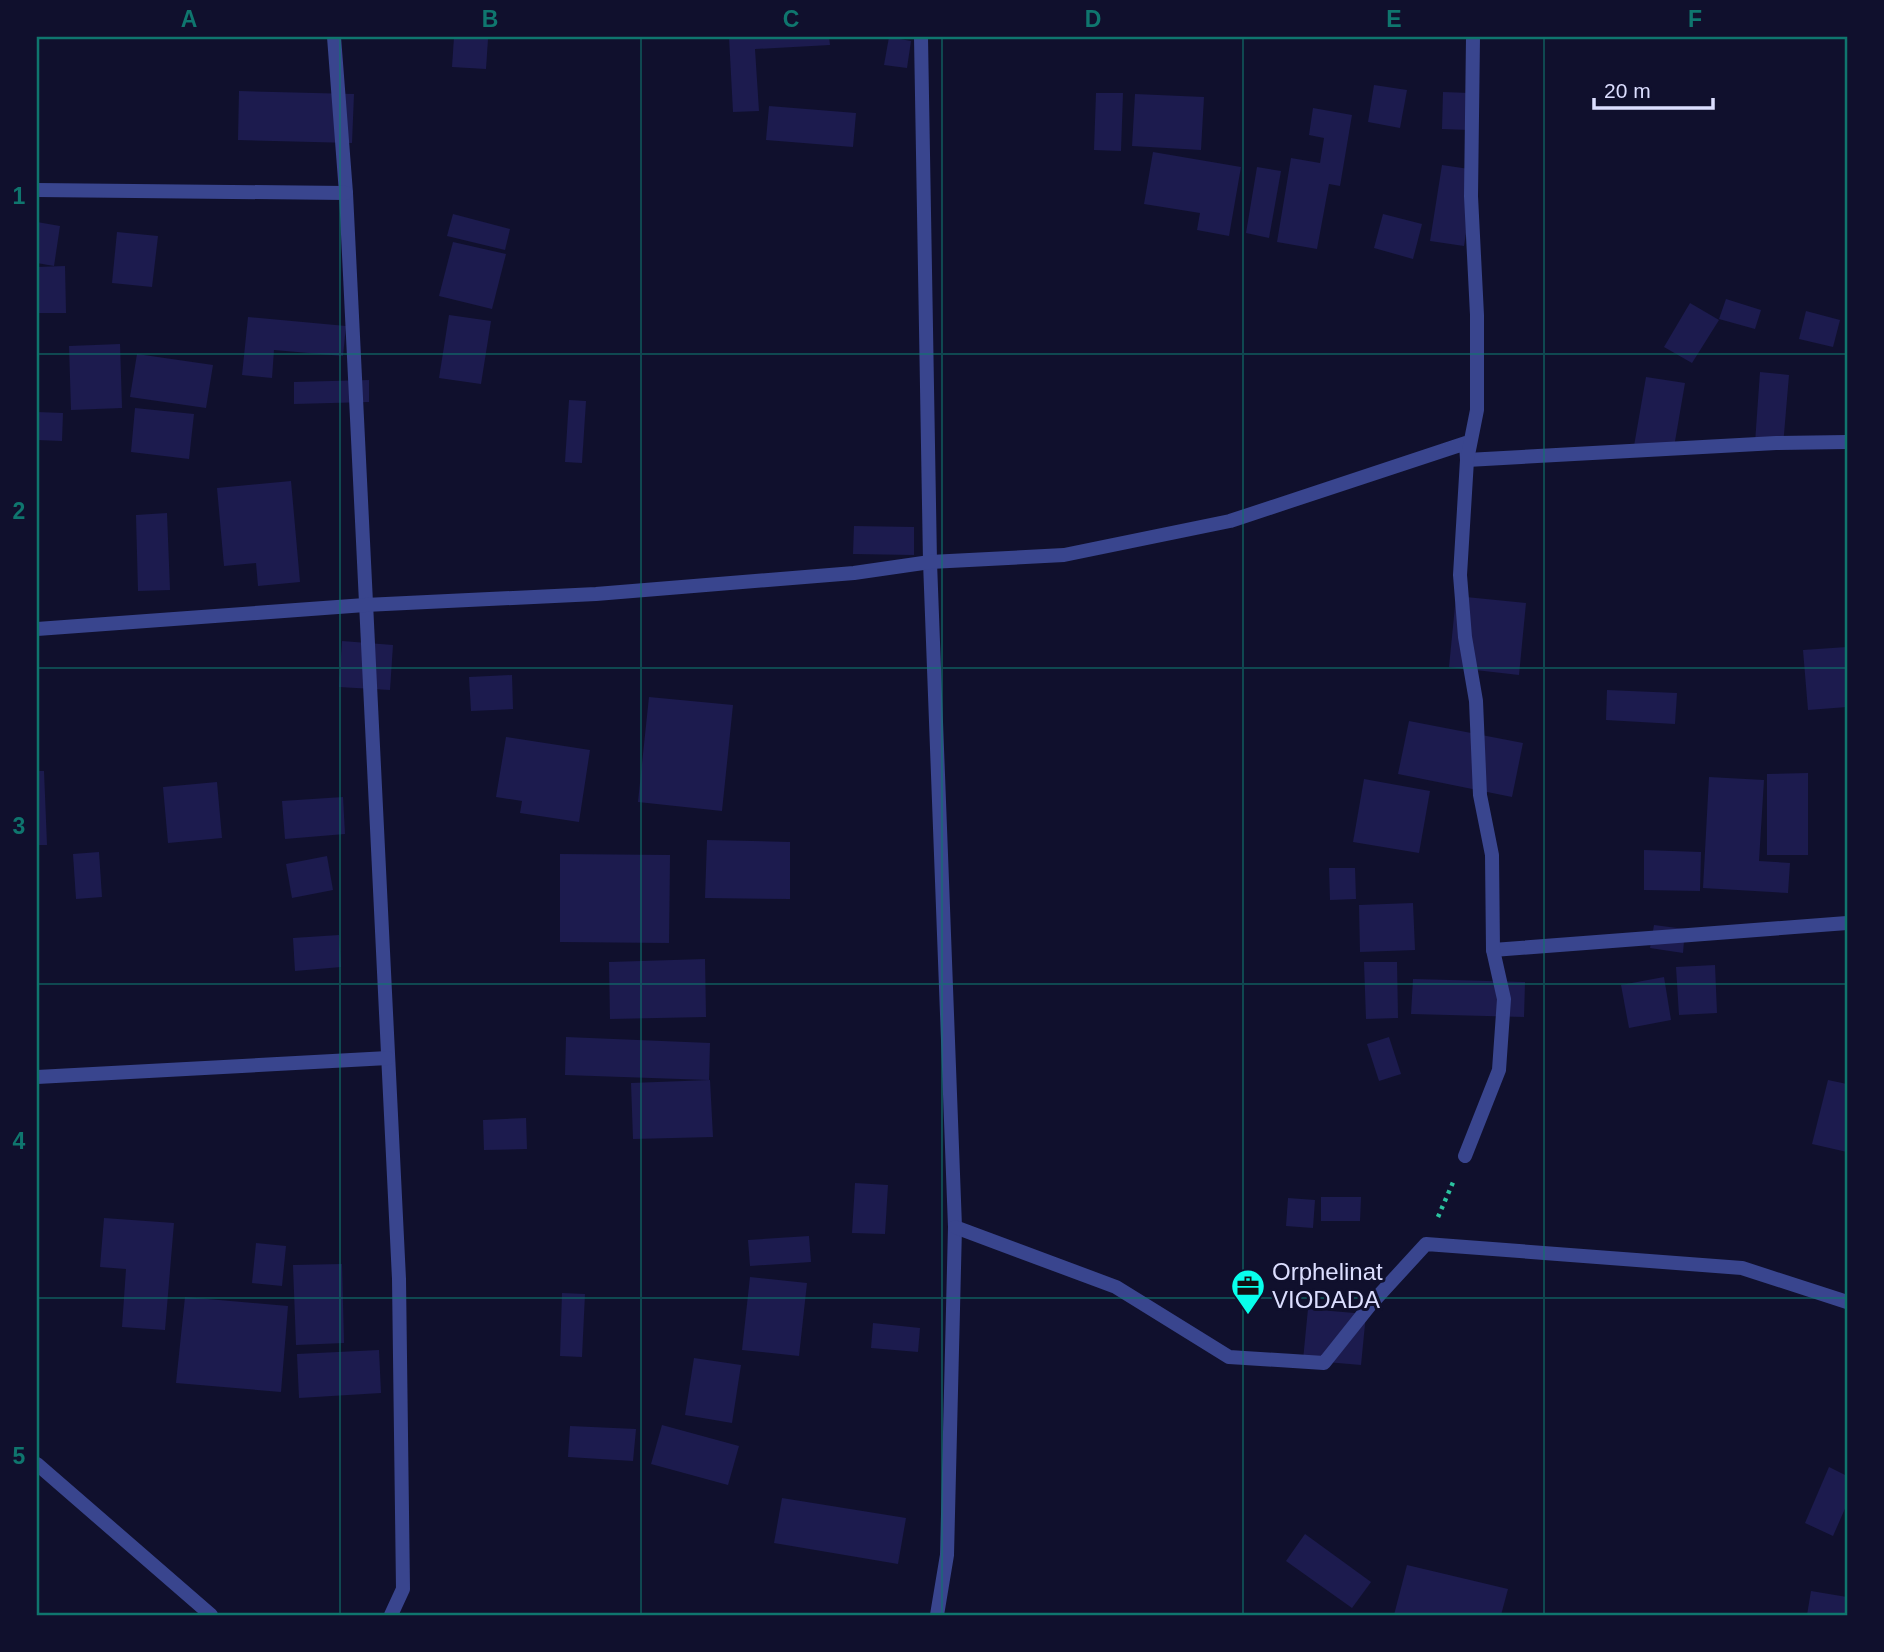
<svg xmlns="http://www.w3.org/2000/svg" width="1884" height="1652" viewBox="0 0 1884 1652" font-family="Helvetica,sans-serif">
	<rect width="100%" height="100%" fill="#10102d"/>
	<g fill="#1c1b4e">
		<path d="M 454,37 L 488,39 L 486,69 L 452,67 Z"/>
		<path d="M 729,37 L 829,37 L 830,45 L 755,49 L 759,111 L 733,112 Z"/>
		<path d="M 889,37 L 911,41 L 907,68 L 884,65 Z"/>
		<path d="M 1374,85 L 1407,90 L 1400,128 L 1368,122 Z"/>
		<path d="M 239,91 L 354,94 L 352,143 L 238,140 Z"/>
		<path d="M 1443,92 L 1470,93 L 1469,130 L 1442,129 Z"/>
		<path d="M 1096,93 L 1123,93 L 1121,151 L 1094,150 Z"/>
		<path d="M 1135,94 L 1204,97 L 1201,150 L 1132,146 Z"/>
		<path d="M 769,106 L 856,113 L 853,147 L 766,140 Z"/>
		<path d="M 1313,108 L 1352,115 L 1340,186 L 1329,184 L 1317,249 L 1277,242 L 1291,158 L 1320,163 L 1324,138 L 1309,135 Z"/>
		<path d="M 1153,152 L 1241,167 L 1229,236 L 1197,230 L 1200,213 L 1144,204 Z"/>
		<path d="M 1442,165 L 1476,170 L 1464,246 L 1430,241 Z"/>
		<path d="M 1257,167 L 1281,171 L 1269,238 L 1246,233 Z"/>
		<path d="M 453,214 L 510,229 L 505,250 L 447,236 Z"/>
		<path d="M 1383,214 L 1422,224 L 1413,259 L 1374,248 Z"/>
		<path d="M 37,222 L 60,226 L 54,266 L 37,263 Z"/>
		<path d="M 117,232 L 158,236 L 152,287 L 112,283 Z"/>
		<path d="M 453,242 L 506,254 L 492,309 L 439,296 Z"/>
		<path d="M 65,266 L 66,313 L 38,313 L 37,267 Z"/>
		<path d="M 1726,299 L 1761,310 L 1755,329 L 1719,319 Z"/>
		<path d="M 1690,303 L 1719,320 L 1692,363 L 1664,347 Z"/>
		<path d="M 1806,311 L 1840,320 L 1833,347 L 1799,339 Z"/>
		<path d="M 449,315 L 491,321 L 481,384 L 439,378 Z"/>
		<path d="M 248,317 L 346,326 L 343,356 L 274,350 L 272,378 L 242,375 Z"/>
		<path d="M 120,344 L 122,408 L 71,410 L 69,346 Z"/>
		<path d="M 137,354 L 213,365 L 206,408 L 130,397 Z"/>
		<path d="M 1760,372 L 1789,375 L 1783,446 L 1755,443 Z"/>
		<path d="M 1646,377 L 1685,383 L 1673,453 L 1634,446 Z"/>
		<path d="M 369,380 L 369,402 L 294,404 L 294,382 Z"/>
		<path d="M 569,400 L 586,401 L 582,463 L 565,462 Z"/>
		<path d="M 135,408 L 194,414 L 189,459 L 131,452 Z"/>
		<path d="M 37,412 L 63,413 L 62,441 L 37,440 Z"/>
		<path d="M 291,481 L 300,582 L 258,586 L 256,563 L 224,566 L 217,488 Z"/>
		<path d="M 167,513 L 170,590 L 138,591 L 136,515 Z"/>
		<path d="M 854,526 L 914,527 L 914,555 L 853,554 Z"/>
		<path d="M 1456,596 L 1526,603 L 1519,675 L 1449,667 Z"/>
		<path d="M 342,641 L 393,645 L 390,690 L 339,687 Z"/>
		<path d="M 1847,647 L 1847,707 L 1808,710 L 1803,650 Z"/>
		<path d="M 512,675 L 513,709 L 471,711 L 469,677 Z"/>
		<path d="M 1607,690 L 1677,693 L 1675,724 L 1606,720 Z"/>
		<path d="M 649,697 L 733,705 L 722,811 L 638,802 Z"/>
		<path d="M 1409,721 L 1523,743 L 1512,797 L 1398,774 Z"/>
		<path d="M 506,737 L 590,750 L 579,822 L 520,813 L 522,801 L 496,797 Z"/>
		<path d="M 37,771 L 44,771 L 47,845 L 37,845 Z"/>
		<path d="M 1808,773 L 1808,855 L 1767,855 L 1767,774 Z"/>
		<path d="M 1709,777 L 1764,780 L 1759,861 L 1790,863 L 1788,893 L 1703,888 Z"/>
		<path d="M 1364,779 L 1430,791 L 1419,853 L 1353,842 Z"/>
		<path d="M 217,782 L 222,838 L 168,843 L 163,787 Z"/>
		<path d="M 343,797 L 345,834 L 285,839 L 282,801 Z"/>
		<path d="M 707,840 L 790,842 L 790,899 L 705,898 Z"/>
		<path d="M 1644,850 L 1701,852 L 1700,891 L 1644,890 Z"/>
		<path d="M 99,852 L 102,897 L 76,899 L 73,854 Z"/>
		<path d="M 560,854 L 670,855 L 669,943 L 560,942 Z"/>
		<path d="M 327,856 L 333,890 L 292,898 L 286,864 Z"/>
		<path d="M 1329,868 L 1355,868 L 1356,899 L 1330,900 Z"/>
		<path d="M 1413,903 L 1415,950 L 1360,952 L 1359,905 Z"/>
		<path d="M 1654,925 L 1685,929 L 1683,953 L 1650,948 Z"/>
		<path d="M 339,935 L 341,967 L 295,971 L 293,938 Z"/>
		<path d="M 705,959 L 706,1017 L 610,1019 L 609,962 Z"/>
		<path d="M 1364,962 L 1397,962 L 1398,1018 L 1366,1019 Z"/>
		<path d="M 1715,965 L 1717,1013 L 1679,1015 L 1676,967 Z"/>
		<path d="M 1664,977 L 1671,1020 L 1629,1028 L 1621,985 Z"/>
		<path d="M 1413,979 L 1525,982 L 1524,1017 L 1411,1014 Z"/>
		<path d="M 566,1037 L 710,1043 L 709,1080 L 565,1075 Z"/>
		<path d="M 1389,1037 L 1401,1074 L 1379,1081 L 1367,1044 Z"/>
		<path d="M 710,1080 L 713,1137 L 633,1139 L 631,1083 Z"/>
		<path d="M 1828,1080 L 1847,1084 L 1847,1152 L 1812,1144 Z"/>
		<path d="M 526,1118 L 527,1149 L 484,1150 L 483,1120 Z"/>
		<path d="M 855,1183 L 888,1185 L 885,1234 L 852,1233 Z"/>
		<path d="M 1321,1197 L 1361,1197 L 1360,1221 L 1321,1221 Z"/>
		<path d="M 1288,1198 L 1315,1200 L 1313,1228 L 1286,1226 Z"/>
		<path d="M 104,1218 L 174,1223 L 165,1330 L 122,1327 L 126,1269 L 100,1267 Z"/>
		<path d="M 809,1236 L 811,1262 L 750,1266 L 748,1240 Z"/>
		<path d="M 256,1243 L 286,1246 L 282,1286 L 252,1283 Z"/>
		<path d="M 342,1264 L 344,1343 L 296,1345 L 293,1265 Z"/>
		<path d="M 750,1277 L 807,1283 L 799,1356 L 742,1350 Z"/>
		<path d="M 562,1293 L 585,1294 L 582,1357 L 560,1356 Z"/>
		<path d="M 185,1297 L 288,1306 L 281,1392 L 176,1383 Z"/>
		<path d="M 1308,1309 L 1366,1314 L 1361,1365 L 1303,1360 Z"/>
		<path d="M 873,1323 L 920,1328 L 918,1352 L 871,1348 Z"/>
		<path d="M 379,1350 L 381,1393 L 299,1398 L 297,1354 Z"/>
		<path d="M 694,1358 L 741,1365 L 732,1423 L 685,1415 Z"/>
		<path d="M 662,1425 L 739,1446 L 728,1485 L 651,1464 Z"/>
		<path d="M 570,1426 L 636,1429 L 633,1461 L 568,1457 Z"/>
		<path d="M 1829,1467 L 1847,1476 L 1847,1504 L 1833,1536 L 1805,1523 Z"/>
		<path d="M 782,1498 L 906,1518 L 898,1564 L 774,1543 Z"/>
		<path d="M 1305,1534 L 1371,1582 L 1352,1608 L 1286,1561 Z"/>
		<path d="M 1407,1565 L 1508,1589 L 1501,1615 L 1394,1615 Z"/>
		<path d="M 1811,1591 L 1847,1597 L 1847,1615 L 1807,1615 Z"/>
	</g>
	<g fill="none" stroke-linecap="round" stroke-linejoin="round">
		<path stroke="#2bc4a0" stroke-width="4.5" stroke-dasharray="3.5 5" stroke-linecap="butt" d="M 1438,1217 L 1454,1180"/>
		<g stroke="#39458e" stroke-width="14">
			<path d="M 334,37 L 346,193 L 399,1279 L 403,1589 L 391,1615"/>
			<path d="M 921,37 L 930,562 L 955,1227 L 947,1555 L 937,1615"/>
			<path d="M 37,190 L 346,193"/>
			<path d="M 37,629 L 365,605 L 596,594 L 854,573 L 930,562 L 1064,555 L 1230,521 L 1466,443 L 1467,460 L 1776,443 L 1847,442"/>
			<path d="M 1493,950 L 1847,923"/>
			<path d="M 37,1077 L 388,1058"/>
			<path d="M 1465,1156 L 1499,1070 L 1504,999 L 1493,950 L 1492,855 L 1480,795 L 1476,701 L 1465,637 L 1460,575 L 1467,460 L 1477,410 L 1477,315 L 1471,196 L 1473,37"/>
			<path d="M 955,1227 L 1116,1287 L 1229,1357 L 1324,1363 L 1371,1304 L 1426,1244 L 1742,1268 L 1847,1302"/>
			<path d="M 37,1464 L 211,1615"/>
		</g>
	</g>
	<path fill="none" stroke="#0f766e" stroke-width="2" stroke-opacity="0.55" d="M 340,37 L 340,1615M 641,37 L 641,1615M 942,37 L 942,1615M 1243,37 L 1243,1615M 1544,37 L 1544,1615M 37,354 L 1847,354M 37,668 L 1847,668M 37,984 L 1847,984M 37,1298 L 1847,1298"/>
	<defs>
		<g id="office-pin" transform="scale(1.75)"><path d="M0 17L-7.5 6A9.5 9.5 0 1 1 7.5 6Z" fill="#08ffec" stroke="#10102d"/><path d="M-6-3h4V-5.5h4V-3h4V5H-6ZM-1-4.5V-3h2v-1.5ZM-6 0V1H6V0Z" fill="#111"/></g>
	</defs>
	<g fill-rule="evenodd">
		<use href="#office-pin" x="1248" y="1286"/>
	</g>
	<g text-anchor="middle" stroke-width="6" stroke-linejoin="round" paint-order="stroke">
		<g font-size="24" fill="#dcdeff" stroke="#10102d" text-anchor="start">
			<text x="1272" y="1280">Orphelinat<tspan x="1272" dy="28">VIODADA</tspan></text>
		</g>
	</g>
	<rect width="1884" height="1652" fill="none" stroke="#10102d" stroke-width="77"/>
	<path d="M1594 98v10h119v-10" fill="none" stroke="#dcdeff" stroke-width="3.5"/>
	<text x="1604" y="98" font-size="21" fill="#dcdeff" stroke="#10102d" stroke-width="5" paint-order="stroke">20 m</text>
	<rect x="38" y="38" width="1808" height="1576" fill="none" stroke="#0f766e" stroke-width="2.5"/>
	<g font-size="23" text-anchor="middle" font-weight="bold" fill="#0f766e">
		<text x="189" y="27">A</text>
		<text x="490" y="27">B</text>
		<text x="791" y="27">C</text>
		<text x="1093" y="27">D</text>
		<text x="1394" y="27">E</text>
		<text x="1695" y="27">F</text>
		<text x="19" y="204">1</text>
		<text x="19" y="519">2</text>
		<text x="19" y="834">3</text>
		<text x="19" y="1149">4</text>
		<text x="19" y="1464">5</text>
	</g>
</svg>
